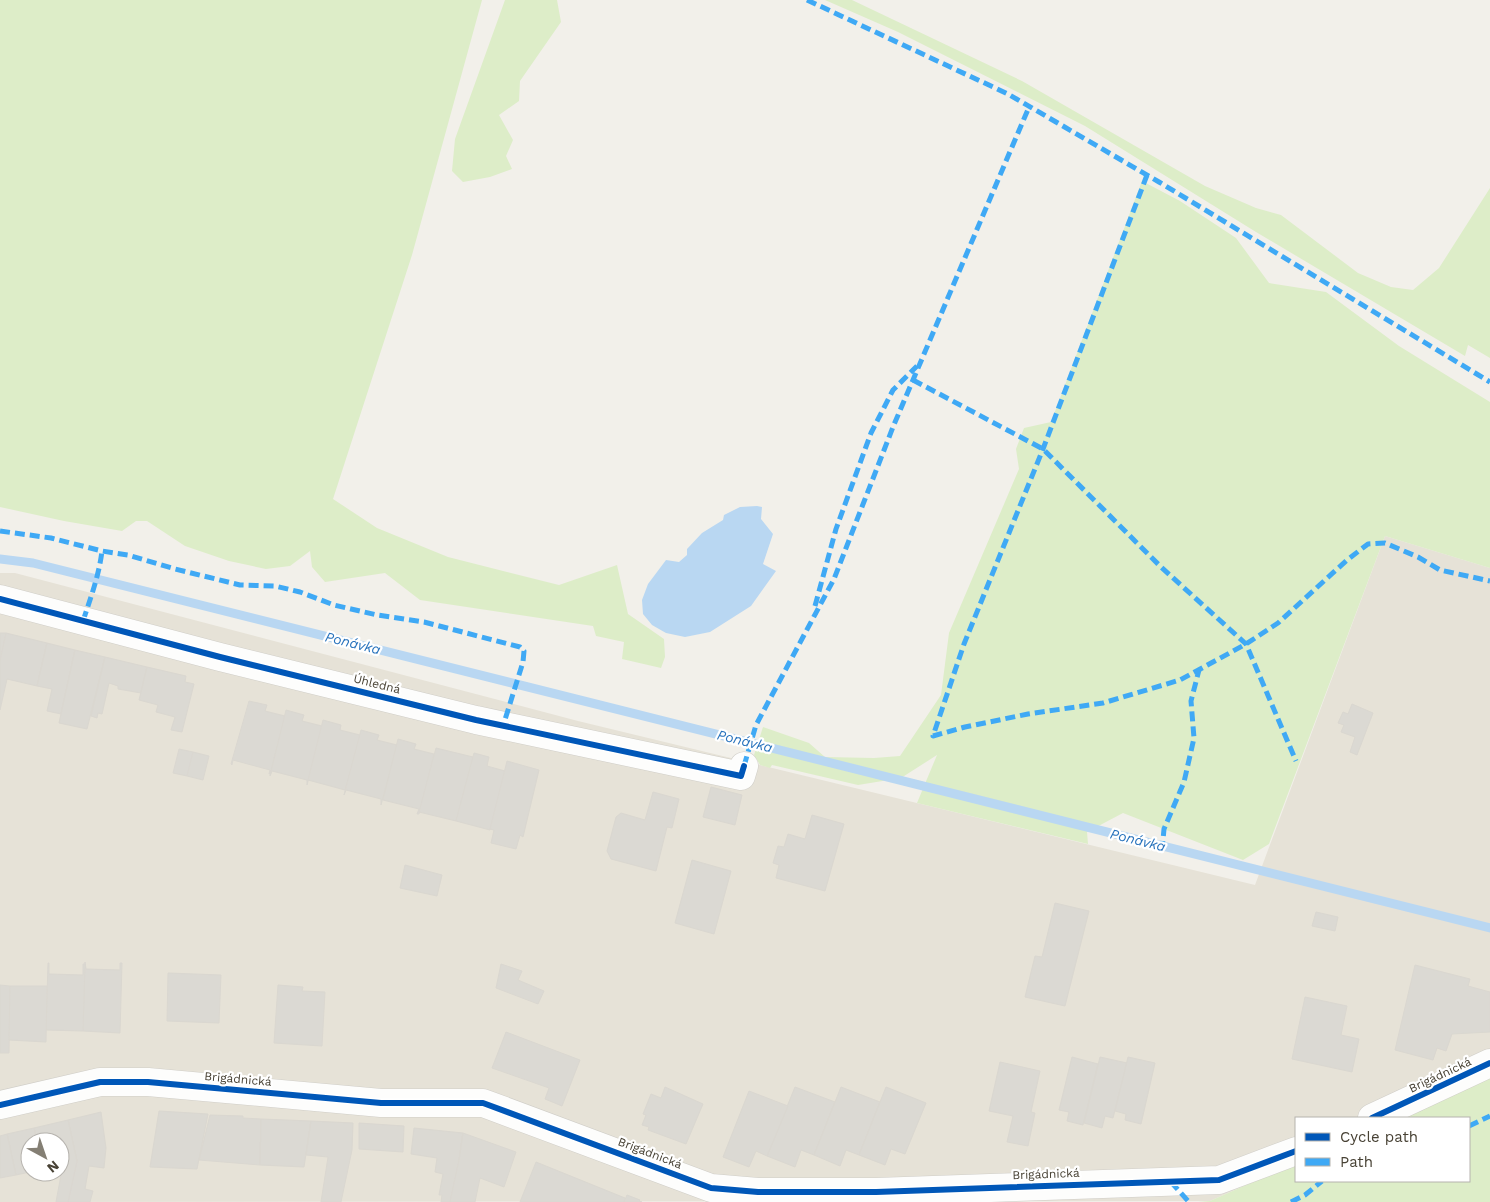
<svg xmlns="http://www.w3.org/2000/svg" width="1490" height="1202" viewBox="0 0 1490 1202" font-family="'Work Sans',sans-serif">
	<rect width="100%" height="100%" fill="#f2f0ea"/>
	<path fill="#e6e2d7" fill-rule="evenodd" d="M 1385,536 L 1490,568 L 1490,1078 L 1398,1118 L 1296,1118 L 1296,1163 L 1210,1201 L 0,1202 L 0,573 L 15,573 L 578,721 L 1255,885 ZM 30,1142 L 60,1142 L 60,1172 L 30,1172 Z"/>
	<g fill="#ddedc8">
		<path d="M 0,0 L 482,0 L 412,255 L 333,499 L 377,528 L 448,557 L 559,585 L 617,565 L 628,614 L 664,639 L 665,657 L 661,668 L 622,659 L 624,642 L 596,636 L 593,626 L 420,600 L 385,573 L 325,582 L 312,567 L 310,551 L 290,566 L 266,569 L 229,561 L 185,546 L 147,521 L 136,521 L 122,531 L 64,521 L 0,507 Z"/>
		<path d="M 505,0 L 557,0 L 561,22 L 520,81 L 519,101 L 499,115 L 513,140 L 506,156 L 512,169 L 490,177 L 463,182 L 452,171 L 455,139 Z"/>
		<path d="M 825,0 L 852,0 L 1022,81 L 1205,186 L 1256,208 L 1281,215 L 1358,273 L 1391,287 L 1413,290 L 1439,268 L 1490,188 L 1490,358 L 1468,345 L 1465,356 L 1256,232 L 1085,126 L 898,32 Z"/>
		<path d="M 1142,181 L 1180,201 L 1236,238 L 1269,283 L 1326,292 L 1399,346 L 1490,402 L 1490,568 L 1385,536 L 1269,844 L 1243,860 L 1123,813 L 1087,832 L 1088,844 L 917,803 L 937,755 L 901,778 L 858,785 L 772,765 L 770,768 L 760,765 L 754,755 L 763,727 L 809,743 L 825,757 L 874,758 L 900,756 L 941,695 L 949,633 L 1019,469 L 1016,449 L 1024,428 L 1051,422 Z"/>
		<path d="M 1490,1078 L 1490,1202 L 1198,1202 L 1210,1201 L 1296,1163 L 1296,1181 L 1469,1181 L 1469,1118 L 1398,1118 Z"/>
	</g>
	<path fill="#b9d7f2" d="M 757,506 L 762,507 L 761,519 L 773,534 L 763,564 L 776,571 L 751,606 L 710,632 L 685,637 L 666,633 L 652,625 L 643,614 L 642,600 L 648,584 L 666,560 L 679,562 L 687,555 L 687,549 L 702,533 L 723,520 L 724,515 L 740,507 Z"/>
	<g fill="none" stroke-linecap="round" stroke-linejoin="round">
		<path stroke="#b9d7f2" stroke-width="9" d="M 0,559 L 33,563 L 1490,928"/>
	</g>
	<g fill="#dbd9d3" stroke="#dad7d0">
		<path d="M 0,633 L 6,633 L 0,661 Z"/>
		<path d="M 6,633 L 47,643 L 37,686 L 7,679 L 0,710 L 0,661 Z"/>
		<path d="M 47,643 L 75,650 L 61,714 L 47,711 L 52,689 L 37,686 Z"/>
		<path d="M 75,650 L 105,657 L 87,729 L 59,723 Z"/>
		<path d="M 105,657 L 147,667 L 141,693 L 118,689 L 118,686 L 109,683 L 102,714 L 98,713 L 97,718 L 91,716 Z"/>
		<path d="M 147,667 L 186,676 L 185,682 L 194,684 L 182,732 L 171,730 L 175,717 L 156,712 L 158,705 L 139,700 Z"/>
		<path d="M 249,701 L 267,705 L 265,711 L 285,716 L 270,774 L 269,774 L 270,770 L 233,760 L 232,765 L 231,764 Z"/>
		<path d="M 1352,704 L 1373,713 L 1357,755 L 1350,752 L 1355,737 L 1341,732 L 1344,725 L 1338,723 L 1343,712 L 1348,714 Z"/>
		<path d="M 286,710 L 304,715 L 302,721 L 322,726 L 307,785 L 307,780 L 272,771 L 270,776 Z"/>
		<path d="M 323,720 L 341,725 L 340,730 L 360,735 L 345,790 L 308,780 Z"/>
		<path d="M 361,730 L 379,735 L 377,740 L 397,745 L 381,805 L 381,799 L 346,790 L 344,795 Z"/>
		<path d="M 398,739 L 416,744 L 414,749 L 434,754 L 419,814 L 417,814 L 419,809 L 383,800 Z"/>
		<path d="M 436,748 L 473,757 L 456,821 L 419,812 Z"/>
		<path d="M 179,749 L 193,752 L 187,776 L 173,773 Z"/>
		<path d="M 193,752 L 209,756 L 203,780 L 187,776 Z"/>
		<path d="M 474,753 L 489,757 L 487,766 L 505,771 L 490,830 L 456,821 Z"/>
		<path d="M 507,761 L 539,770 L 523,837 L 520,835 L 516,849 L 491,843 L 494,830 L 490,829 Z"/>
		<path d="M 711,787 L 742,795 L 735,825 L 703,817 Z"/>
		<path d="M 653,792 L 679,799 L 672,828 L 667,827 L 656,871 L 611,859 L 607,851 L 616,817 L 621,813 L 645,820 Z"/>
		<path d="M 812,815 L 844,824 L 825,891 L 776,878 L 779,865 L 773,863 L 778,846 L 784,847 L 788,834 L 805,839 Z"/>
		<path d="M 692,860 L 731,871 L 714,934 L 675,923 Z"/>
		<path d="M 405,865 L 442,875 L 437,896 L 400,888 Z"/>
		<path d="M 1055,903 L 1089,911 L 1065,1006 L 1025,997 L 1035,956 L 1042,957 Z"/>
		<path d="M 1316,912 L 1338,917 L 1335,931 L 1312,926 Z"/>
		<path d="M 85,962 L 86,969 L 120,970 L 120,963 L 122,963 L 120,1033 L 83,1031 Z"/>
		<path d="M 48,963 L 49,963 L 49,974 L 83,975 L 83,964 L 85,964 L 83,1031 L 46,1030 Z"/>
		<path d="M 501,964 L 522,971 L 518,980 L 544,991 L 538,1004 L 496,988 Z"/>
		<path d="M 1415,965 L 1470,979 L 1468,986 L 1490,992 L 1490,1032 L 1452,1034 L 1446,1051 L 1437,1048 L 1433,1060 L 1395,1050 Z"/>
		<path d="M 168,973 L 221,975 L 219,1023 L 167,1021 Z"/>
		<path d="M 0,985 L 10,986 L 9,1053 L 0,1053 Z"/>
		<path d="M 278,985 L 303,987 L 302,991 L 325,992 L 322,1046 L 274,1043 Z"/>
		<path d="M 10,986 L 47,986 L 46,1042 L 9,1040 Z"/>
		<path d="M 1305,997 L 1347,1006 L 1341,1035 L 1359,1039 L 1352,1072 L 1292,1059 Z"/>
		<path d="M 506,1032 L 580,1060 L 562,1106 L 545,1099 L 549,1088 L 492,1068 Z"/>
		<path d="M 1072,1057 L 1098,1064 L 1083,1125 L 1067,1121 L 1069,1112 L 1059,1110 Z"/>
		<path d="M 1100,1057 L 1127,1063 L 1113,1118 L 1105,1116 L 1102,1128 L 1084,1123 Z"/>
		<path d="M 1128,1057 L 1155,1063 L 1141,1124 L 1125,1120 L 1126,1114 L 1115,1111 Z"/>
		<path d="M 1000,1062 L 1040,1071 L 1031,1112 L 1035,1113 L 1028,1146 L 1007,1142 L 1013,1116 L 989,1111 Z"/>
		<path d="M 665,1087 L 703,1104 L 686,1144 L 648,1130 L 649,1127 L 642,1125 L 646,1115 L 643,1114 L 651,1094 L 661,1098 Z"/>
		<path d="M 795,1087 L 835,1102 L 814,1155 L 801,1150 L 795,1167 L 767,1156 Z"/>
		<path d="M 841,1087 L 880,1102 L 859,1155 L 846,1150 L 840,1166 L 814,1155 Z"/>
		<path d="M 886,1087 L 926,1103 L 905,1154 L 891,1149 L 885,1165 L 859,1155 Z"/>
		<path d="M 749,1091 L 788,1106 L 767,1156 L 756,1151 L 749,1167 L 723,1157 Z"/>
		<path d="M 159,1111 L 208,1114 L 197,1169 L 150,1167 Z"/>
		<path d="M 101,1112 L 106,1148 L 104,1168 L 89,1166 L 85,1189 L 93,1191 L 90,1202 L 68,1202 L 77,1161 L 68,1120 Z"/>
		<path d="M 210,1115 L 243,1116 L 243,1118 L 261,1119 L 260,1165 L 199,1160 Z"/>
		<path d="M 261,1119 L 311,1121 L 304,1167 L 260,1165 Z"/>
		<path d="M 68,1120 L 77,1161 L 68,1202 L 56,1202 L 61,1175 L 39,1180 L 41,1172 L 60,1172 L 60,1142 L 37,1142 L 34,1128 Z"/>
		<path d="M 311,1121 L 353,1123 L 352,1150 L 341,1202 L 321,1202 L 328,1157 L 306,1155 Z"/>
		<path d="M 359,1123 L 404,1126 L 403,1152 L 359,1149 Z"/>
		<path d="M 34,1128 L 37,1142 L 30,1142 L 30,1172 L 16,1175 L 7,1134 Z"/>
		<path d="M 414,1128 L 463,1133 L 459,1160 L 450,1202 L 441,1202 L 442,1195 L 439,1195 L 443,1174 L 435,1172 L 437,1158 L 411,1154 Z"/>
		<path d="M 463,1133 L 516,1152 L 504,1187 L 480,1178 L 475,1202 L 450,1202 L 459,1160 Z"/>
		<path d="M 7,1134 L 16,1175 L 0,1178 L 0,1136 Z"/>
		<path d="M 536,1162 L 625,1198 L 624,1202 L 520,1202 Z"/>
		<path d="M 627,1195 L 640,1200 L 639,1201 L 642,1202 L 624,1202 Z"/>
	</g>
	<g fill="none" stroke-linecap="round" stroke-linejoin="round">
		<g stroke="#d0cec8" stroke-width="29">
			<g id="minor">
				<path d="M 0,599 L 220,657 L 476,720 L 741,776 L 744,766"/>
				<path d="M 0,1105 L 100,1082 L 148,1082 L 381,1103 L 483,1103 L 711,1188 L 758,1192 L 876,1192 L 1219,1180 L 1296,1151"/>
				<path d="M 1372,1118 L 1490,1063"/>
			</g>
		</g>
		<use href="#minor" stroke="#fdfdfc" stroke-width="28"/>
		<g stroke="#3fa9f5" stroke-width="5" stroke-dasharray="10 5" stroke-linecap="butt">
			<path d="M 807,0 L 1008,94 L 1159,182 L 1490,382"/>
			<path d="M 1147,175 L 1043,449 L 964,644 L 933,736 L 965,727 L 1028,714 L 1103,703 L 1180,680 L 1246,644 L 1278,623 L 1347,560 L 1368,544 L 1385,543 L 1418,557 L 1440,570 L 1490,581"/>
			<path d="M 913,380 L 1043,449 L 1161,567 L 1246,644 L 1296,761"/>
			<path d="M 0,531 L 51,538 L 102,551 L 128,555 L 175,569 L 240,585 L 275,586 L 300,592 L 334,605 L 377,615 L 424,622 L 520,647 L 524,651 L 523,662 L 503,726"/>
			<path d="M 815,606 L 836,529 L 871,433 L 893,390 L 917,366"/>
			<path d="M 83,621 C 91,597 99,575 102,551"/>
			<path d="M 744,766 L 756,725 L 834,579 L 893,427 L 1029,107"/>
			<path d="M 1162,851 L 1164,829 L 1184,782 L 1194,738 L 1191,701 L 1199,670"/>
			<path d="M 1469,1126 L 1490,1116"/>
			<path d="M 1171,1182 L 1189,1202"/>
			<path d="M 1291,1202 L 1305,1195 L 1322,1181"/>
		</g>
		<g stroke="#fff" stroke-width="9">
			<g id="cycleway">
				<path d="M 0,599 L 220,657 L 476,720 L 741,776 L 744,766"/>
				<path d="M 0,1105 L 100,1082 L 148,1082 L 381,1103 L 483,1103 L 711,1188 L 758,1192 L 876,1192 L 1219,1180 L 1296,1151"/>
				<path d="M 1372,1118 L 1490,1063"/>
			</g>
		</g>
		<use href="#cycleway" stroke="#0057b8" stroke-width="6"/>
	</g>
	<g text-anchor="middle" stroke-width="4.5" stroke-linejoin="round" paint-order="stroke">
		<g font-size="12" fill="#484235" stroke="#fff">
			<text transform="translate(377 684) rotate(14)" y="4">Úhledná</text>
			<text transform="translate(1440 1075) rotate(-25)" y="4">Brigádnická</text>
			<text transform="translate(238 1079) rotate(5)" y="4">Brigádnická</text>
			<text transform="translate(650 1153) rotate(21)" y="4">Brigádnická</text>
			<text transform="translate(1046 1174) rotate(-2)" y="4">Brigádnická</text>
		</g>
		<g font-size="14" font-style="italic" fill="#2772bc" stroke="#fff">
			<text transform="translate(353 643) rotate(14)" y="5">Ponávka</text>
			<text transform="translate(745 741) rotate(14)" y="5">Ponávka</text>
			<text transform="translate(1138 840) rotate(14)" y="5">Ponávka</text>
		</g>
	</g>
	<rect x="1295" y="1117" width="175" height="65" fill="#ffffff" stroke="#b6b3ae"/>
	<rect x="1305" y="1133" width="25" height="8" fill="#0057b8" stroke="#b6b3ae"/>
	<text x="1340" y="1142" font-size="15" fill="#484235">Cycle path</text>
	<rect x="1305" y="1158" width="25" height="8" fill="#3fa9f5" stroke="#b6b3ae"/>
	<text x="1340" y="1167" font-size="15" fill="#484235">Path</text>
	<g transform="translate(45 1157) rotate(140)"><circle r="24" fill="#ffffff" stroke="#b6b3ae"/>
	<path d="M0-4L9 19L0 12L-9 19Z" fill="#847f74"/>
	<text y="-8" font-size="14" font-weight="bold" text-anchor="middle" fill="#484235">N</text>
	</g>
</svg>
